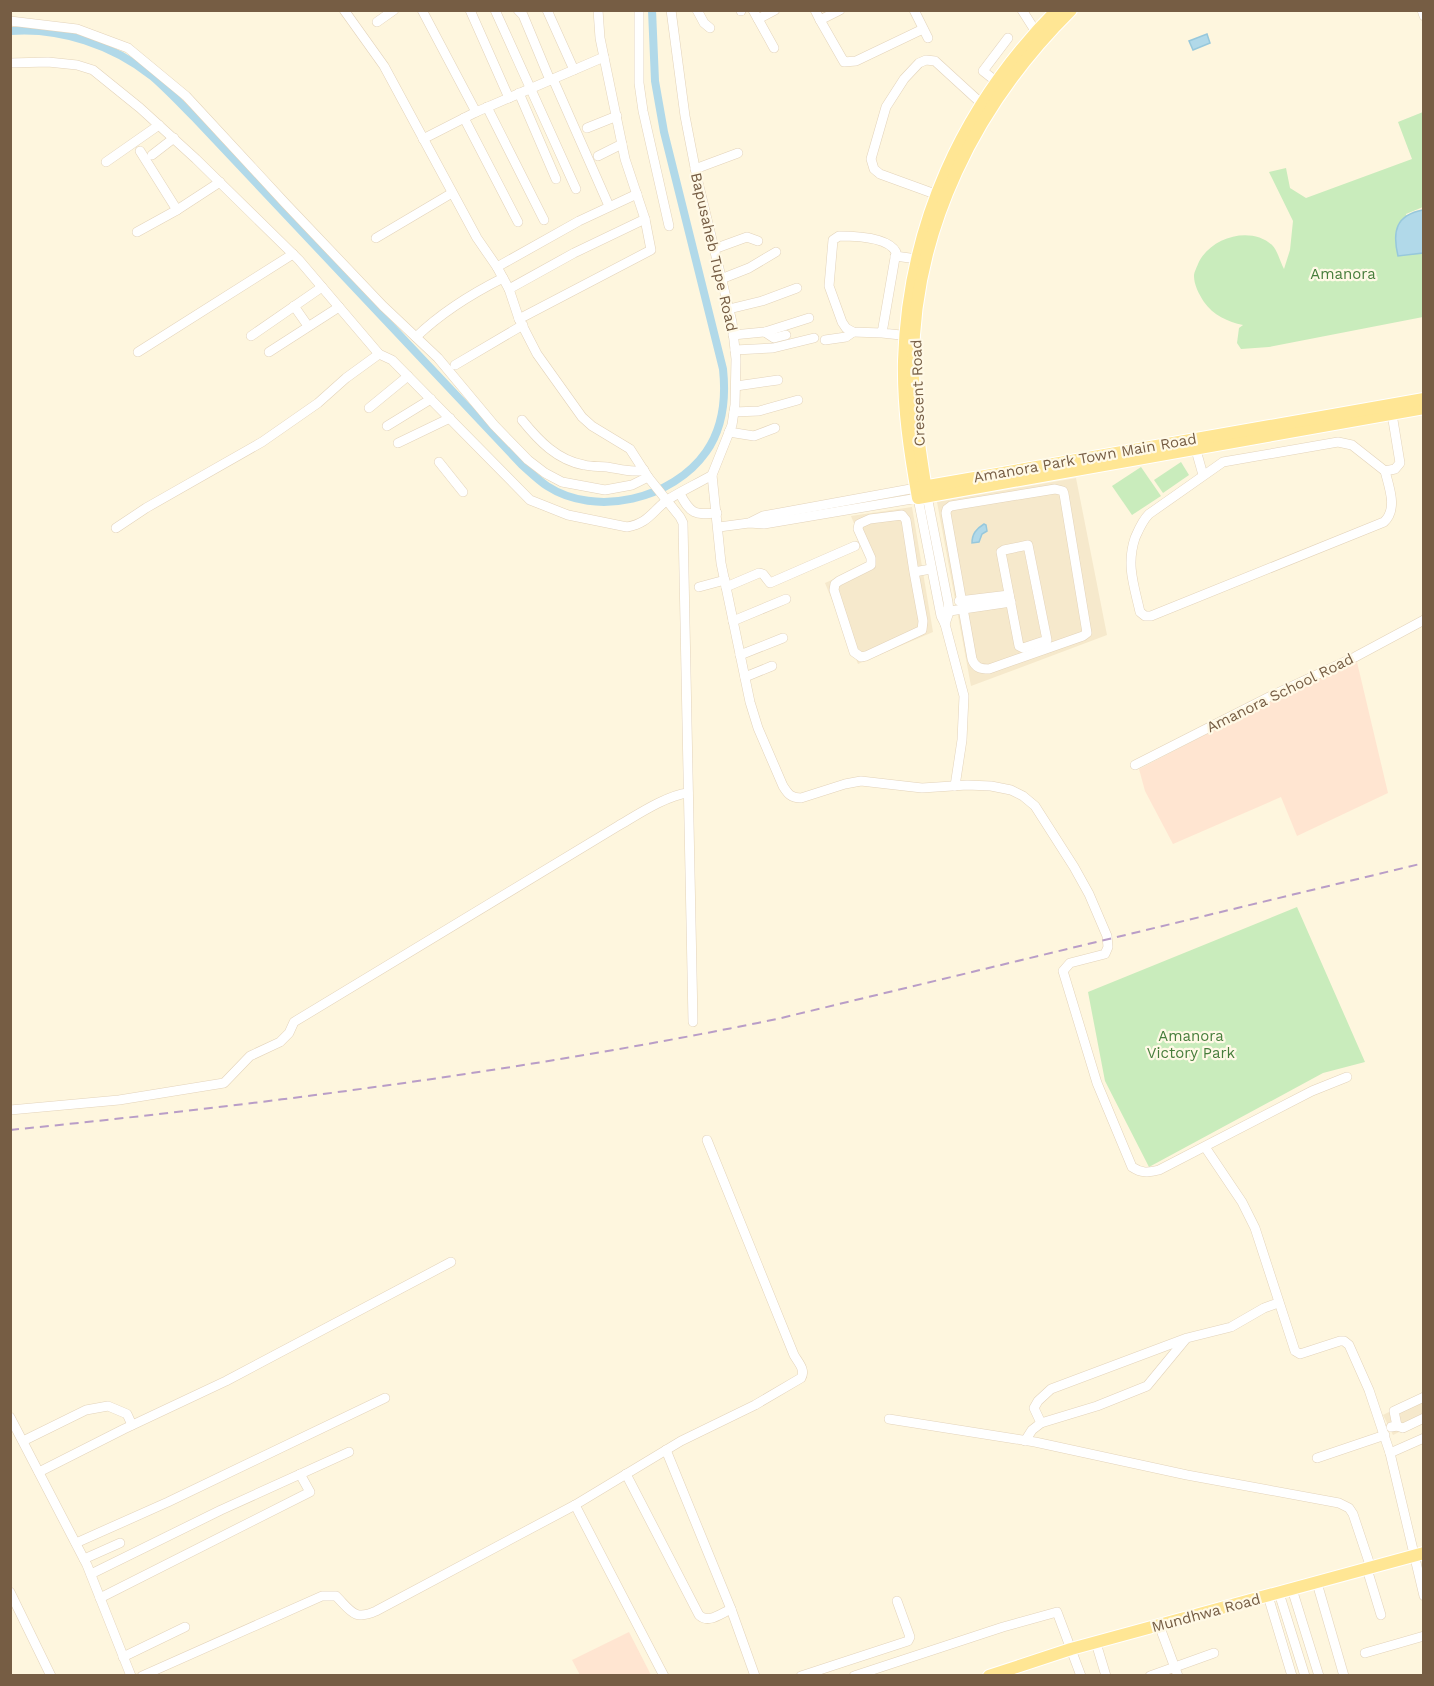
<svg xmlns="http://www.w3.org/2000/svg" width="1434" height="1686" viewBox="0 0 1434 1686" font-family="'Work Sans',sans-serif">
	<rect width="100%" height="100%" fill="#fef6de"/>
	<g fill="#f6e9cc">
		<path d="M 1076,478 L 1107,635 L 971,686 L 937,502 Z"/>
		<path d="M 912,507 L 933,632 L 858,664 L 825,583 L 870,563 L 851,516 Z"/>
		<path d="M 1423,1395 L 1423,1420 L 1393,1435 L 1383,1415 Z"/>
	</g>
	<g fill="#ffe5d1">
		<path d="M 1357,662 L 1388,793 L 1297,836 L 1281,797 L 1173,844 L 1145,791 L 1139,769 L 1262,705 Z"/>
		<path d="M 629,1632 L 651,1675 L 580,1675 L 572,1660 Z"/>
	</g>
	<g fill="#c9ecbc">
		<path d="M 1423,112 L 1423,207 L 1406,214 L 1419,252 L 1423,253 L 1423,317 L 1269,347 L 1241,349 L 1237,343 L 1239,328 L 1243,325 C 1228,322 1213,315 1204,302 C 1199,294 1194,285 1194,276 C 1194,272 1197,267 1198,264 C 1209,238 1250,225 1272,245 C 1278,251 1280,262 1284,269 L 1290,250 L 1293,221 L 1269,172 L 1286,168 L 1290,188 L 1306,198 L 1412,159 L 1398,122 Z"/>
		<path d="M 1181,462 L 1189,475 L 1163,493 L 1154,480 Z"/>
		<path d="M 1141,467 L 1161,496 L 1132,515 L 1112,486 Z"/>
		<path d="M 1297,907 L 1365,1062 L 1323,1073 L 1149,1167 L 1105,1081 L 1088,992 Z"/>
	</g>
	<g fill="#b1d9e9" stroke="#97c8dc" stroke-width="1.5">
		<path d="M 1207,34 L 1210,43 L 1193,50 L 1189,41 Z"/>
		<path d="M 1423,210 L 1423,253 L 1398,256 C 1392,231 1396,215 1423,210 Z"/>
		<path d="M 984,524 L 986,525 L 987,531 L 982,534 L 979,542 L 972,543 C 972,534 976,529 984,524 Z"/>
	</g>
	<g fill="none" stroke-linecap="round" stroke-linejoin="round">
		<path stroke="#b1d9e9" stroke-width="8" d="M 10,31 C 60,27 113,45 152,76 C 167,89 181,104 195,118 L 522,465 C 530,472 538,480 547,486 C 596,518 673,499 706,452 C 723,428 726,397 723,369 L 664,132 L 655,81 L 652,10"/>
		<g stroke="#e3d3ba" stroke-width="10">
			<g id="minor">
				<path d="M 344,10 L 384,66 L 477,238 L 497,267 L 509,289 L 519,319 L 537,354 L 582,417 L 592,426 L 630,449 L 648,477 L 680,517 L 683,523 L 693,1022"/>
				<path d="M 422,10 L 476,112"/>
				<path d="M 470,10 L 509,98"/>
				<path d="M 495,10 L 576,189"/>
				<path d="M 518,10 L 523,15 L 550,80"/>
				<path d="M 547,10 L 574,70"/>
				<path d="M 639,10 L 639,83 L 643,111 L 669,226"/>
				<path d="M 671,10 L 685,116 L 697,178 L 732,322 L 736,359 L 735,405 L 732,425 L 712,475 L 721,563 L 750,702 L 758,728 L 783,786 C 788,794 791,798 801,798 L 845,784 L 861,781 L 922,788 L 967,785 L 991,786 L 1011,790 L 1023,796 L 1035,806 L 1074,867 L 1089,894 L 1107,936 L 1108,947 L 1105,954 L 1070,963 L 1063,971 L 1097,1083 L 1132,1167 C 1141,1173 1148,1173 1159,1170 L 1312,1091 L 1347,1077"/>
				<path d="M 697,10 L 704,23 L 710,28"/>
				<path d="M 741,10 L 741,11"/>
				<path d="M 753,10 L 774,48"/>
				<path d="M 815,10 L 820,20 L 840,10"/>
				<path d="M 914,10 L 928,38"/>
				<path d="M 1022,10 L 1036,32 L 1041,37"/>
				<path d="M 1422,10 L 1424,16"/>
				<path d="M 758,19 L 775,10"/>
				<path d="M 820,20 L 844,62 L 856,61 L 923,29"/>
				<path d="M 10,21 L 77,29 L 128,48 L 186,96 L 285,203 L 383,306 L 438,358 L 494,425 L 528,460 L 545,473 L 562,482 L 605,490 L 632,485 L 648,477"/>
				<path d="M 377,22 L 394,10"/>
				<path d="M 10,63 L 48,62 L 77,65 L 93,70 L 140,108 L 196,159 L 299,260 L 379,354"/>
				<path d="M 553,79 L 609,206"/>
				<path d="M 997,82 L 983,71 L 1008,38"/>
				<path d="M 519,93 L 556,179"/>
				<path d="M 487,107 L 544,220"/>
				<path d="M 464,118 L 518,222"/>
				<path d="M 587,128 L 617,116"/>
				<path d="M 423,139 L 476,112 L 604,57"/>
				<path d="M 140,151 L 177,210"/>
				<path d="M 152,155 L 174,138"/>
				<path d="M 598,156 L 622,144"/>
				<path d="M 106,162 L 159,125"/>
				<path d="M 695,169 L 738,153"/>
				<path d="M 935,194 L 880,174 L 874,169 L 871,159 L 886,107 L 904,79 L 919,63 L 926,60 L 935,61 L 982,104"/>
				<path d="M 137,232 L 177,210 L 220,182"/>
				<path d="M 376,238 L 452,193"/>
				<path d="M 714,249 L 747,237 L 758,241"/>
				<path d="M 895,256 L 917,259"/>
				<path d="M 497,267 L 579,221 L 637,194"/>
				<path d="M 721,279 L 749,268 L 776,252"/>
				<path d="M 509,289 L 574,253 L 645,219"/>
				<path d="M 294,306 L 308,326"/>
				<path d="M 729,309 L 762,301 L 797,288"/>
				<path d="M 519,319 L 651,250 L 645,219 L 625,159 L 600,38 L 598,10"/>
				<path d="M 765,332 L 774,338 L 786,335"/>
				<path d="M 882,333 L 853,332 L 846,328 L 842,322 L 829,286 L 833,240 L 839,236 C 854,236 888,237 896,252 L 882,333 L 910,336"/>
				<path d="M 733,335 L 765,332 L 809,318"/>
				<path d="M 251,336 L 322,287"/>
				<path d="M 416,337 C 441,313 473,293 503,278"/>
				<path d="M 825,340 L 846,337 L 853,332"/>
				<path d="M 735,350 L 773,348 L 814,338"/>
				<path d="M 138,352 L 293,254"/>
				<path d="M 269,352 L 339,307"/>
				<path d="M 455,365 L 523,325"/>
				<path d="M 736,386 L 778,380"/>
				<path d="M 369,408 L 408,376"/>
				<path d="M 734,412 L 759,411 L 798,400"/>
				<path d="M 522,420 C 539,441 557,460 584,465 C 592,467 600,466 607,467 C 620,469 631,473 644,470"/>
				<path d="M 387,426 L 431,399"/>
				<path d="M 729,432 L 754,436 L 775,428"/>
				<path d="M 1338,442 L 1352,445 L 1385,471 C 1389,487 1398,509 1384,522 L 1151,616 L 1145,616 L 1140,612 C 1134,585 1126,565 1135,538 C 1139,529 1142,521 1149,514 L 1223,462 Z"/>
				<path d="M 398,443 L 450,418"/>
				<path d="M 1194,443 L 1203,475"/>
				<path d="M 439,462 L 463,492"/>
				<path d="M 1385,471 L 1395,469 L 1400,463 L 1392,414"/>
				<path d="M 1055,489 L 1063,491 L 1064,494 L 1087,633 L 1083,636 L 989,669 C 981,669 975,668 972,659 L 946,513 L 947,509 L 951,506 Z"/>
				<path d="M 680,494 C 691,514 694,515 717,513"/>
				<path d="M 927,496 L 948,602 L 949,612 L 945,624"/>
				<path d="M 751,522 L 763,516 L 916,488"/>
				<path d="M 719,527 L 749,523 L 764,524 L 918,498 L 941,616 L 945,624 L 964,696 L 962,740 L 955,786"/>
				<path d="M 116,528 L 146,508 L 262,442 L 318,403 L 346,378 L 379,354 L 392,360 L 530,500 L 568,515 L 627,527 C 648,523 651,513 666,501 C 677,493 699,483 712,475"/>
				<path d="M 1028,545 L 1047,640 L 1023,648 L 1019,646 L 1001,552 L 1004,550 Z"/>
				<path d="M 914,572 L 923,621 L 922,630 L 866,656 L 861,657 L 854,652 L 834,590 L 835,584 L 839,581 L 871,565 L 871,558 L 858,529 L 859,524 L 870,519 L 902,515 L 906,520 L 914,572 L 931,569"/>
				<path d="M 699,587 L 725,580"/>
				<path d="M 726,587 L 759,573 L 763,574 L 770,583 L 855,546"/>
				<path d="M 959,601 L 1009,595"/>
				<path d="M 943,612 L 1011,602"/>
				<path d="M 733,621 L 786,599"/>
				<path d="M 740,655 L 783,638"/>
				<path d="M 745,677 L 772,666"/>
				<path d="M 1135,765 L 1269,697 L 1355,657 L 1424,620"/>
				<path d="M 10,1110 L 119,1100 L 224,1083 L 250,1056 L 280,1042 L 289,1033 L 294,1022 L 618,826 C 637,815 667,795 688,793"/>
				<path d="M 1205,1147 L 1242,1202 L 1255,1228 L 1295,1351 L 1300,1354 L 1340,1341 L 1344,1341 L 1349,1345 L 1369,1390 L 1390,1453 L 1424,1596"/>
				<path d="M 10,1417 L 87,1565 L 131,1676"/>
				<path d="M 889,1419 L 1035,1442 L 1187,1475 L 1339,1503 L 1349,1508 L 1353,1514 L 1371,1568"/>
				<path d="M 1041,1423 L 1034,1408 L 1038,1401 L 1051,1389 L 1187,1338 L 1231,1327 L 1264,1308 L 1278,1303"/>
				<path d="M 1397,1426 L 1394,1411 L 1424,1397"/>
				<path d="M 1391,1427 L 1397,1426 L 1403,1428 L 1424,1418"/>
				<path d="M 23,1441 L 86,1410 L 108,1406 L 127,1414 L 132,1425"/>
				<path d="M 1025,1441 L 1032,1430 L 1041,1423 L 1097,1406 L 1147,1386 L 1185,1340"/>
				<path d="M 666,1450 L 731,1609 L 755,1676"/>
				<path d="M 1390,1453 L 1424,1438"/>
				<path d="M 1317,1458 L 1385,1435"/>
				<path d="M 39,1472 L 124,1429 L 226,1381 L 451,1262"/>
				<path d="M 626,1474 L 699,1615 C 708,1624 720,1614 731,1609"/>
				<path d="M 575,1505 L 664,1676"/>
				<path d="M 76,1543 L 168,1502 L 385,1398"/>
				<path d="M 84,1559 L 120,1543"/>
				<path d="M 1367,1569 L 1381,1615"/>
				<path d="M 91,1574 L 221,1510 L 349,1452"/>
				<path d="M 1317,1583 L 1344,1676"/>
				<path d="M 1292,1589 L 1319,1676"/>
				<path d="M 10,1592 L 51,1676"/>
				<path d="M 1279,1593 L 1305,1676"/>
				<path d="M 1268,1596 L 1292,1676"/>
				<path d="M 100,1598 L 310,1492 L 300,1474"/>
				<path d="M 1159,1625 L 1178,1676"/>
				<path d="M 1096,1643 L 1106,1676"/>
				<path d="M 1365,1653 L 1424,1636"/>
				<path d="M 123,1657 L 185,1627"/>
				<path d="M 142,1676 L 322,1596 L 336,1596 C 351,1611 354,1621 376,1611 L 575,1505 L 681,1441 L 755,1405 L 801,1378 C 806,1370 798,1362 794,1355 L 707,1140"/>
				<path d="M 801,1676 L 908,1641 L 910,1637 L 897,1601"/>
				<path d="M 854,1676 L 1003,1627 L 1057,1612 L 1081,1676"/>
				<path d="M 1150,1676 L 1214,1653"/>
			</g>
		</g>
		<g stroke="#fff" stroke-width="14">
			<g id="major">
				<path d="M 1057,10 C 962,106 908,226 904,361 C 903,407 910,453 918,498 L 1424,408"/>
				<path d="M 917,488 L 1424,399"/>
				<path d="M 927,496 C 920,453 913,408 913,364 C 913,229 976,104 1071,10"/>
				<path d="M 989,1676 L 1071,1649 L 1424,1553"/>
			</g>
		</g>
		<use href="#minor" stroke="#fff" stroke-width="9"/>
		<use href="#major" stroke="#ffe694" stroke-width="12"/>
		<path stroke="#b99dc7" stroke-width="2" stroke-dasharray="9 6" stroke-linecap="butt" d="M 10,1130 C 267,1104 524,1071 777,1019 L 1424,863"/>
	</g>
	<g text-anchor="middle" stroke-width="4.5" stroke-linejoin="round" paint-order="stroke">
		<g font-size="15" fill="#765d44" stroke="#fff9e6">
			<text transform="translate(714 252) rotate(77)" y="5">Bapusaheb Tupe Road</text>
			<text transform="translate(918 393) rotate(-92)" y="5">Crescent Road</text>
			<text transform="translate(1085 458) rotate(-10)" y="5">Amanora Park Town Main Road</text>
			<text transform="translate(1280 693) rotate(-26)" y="5">Amanora School Road</text>
			<text transform="translate(1206 1613) rotate(-15)" y="5">Mundhwa Road</text>
		</g>
		<g font-size="15" fill="#467d3b" stroke="#fff9e6">
			<text x="1343" y="279">Amanora</text>
			<text x="1191" y="1041">Amanora<tspan x="1191" dy="17">Victory Park</tspan></text>
		</g>
	</g>
	<rect width="1434" height="1686" fill="none" stroke="#765d44" stroke-width="24"/>
</svg>
